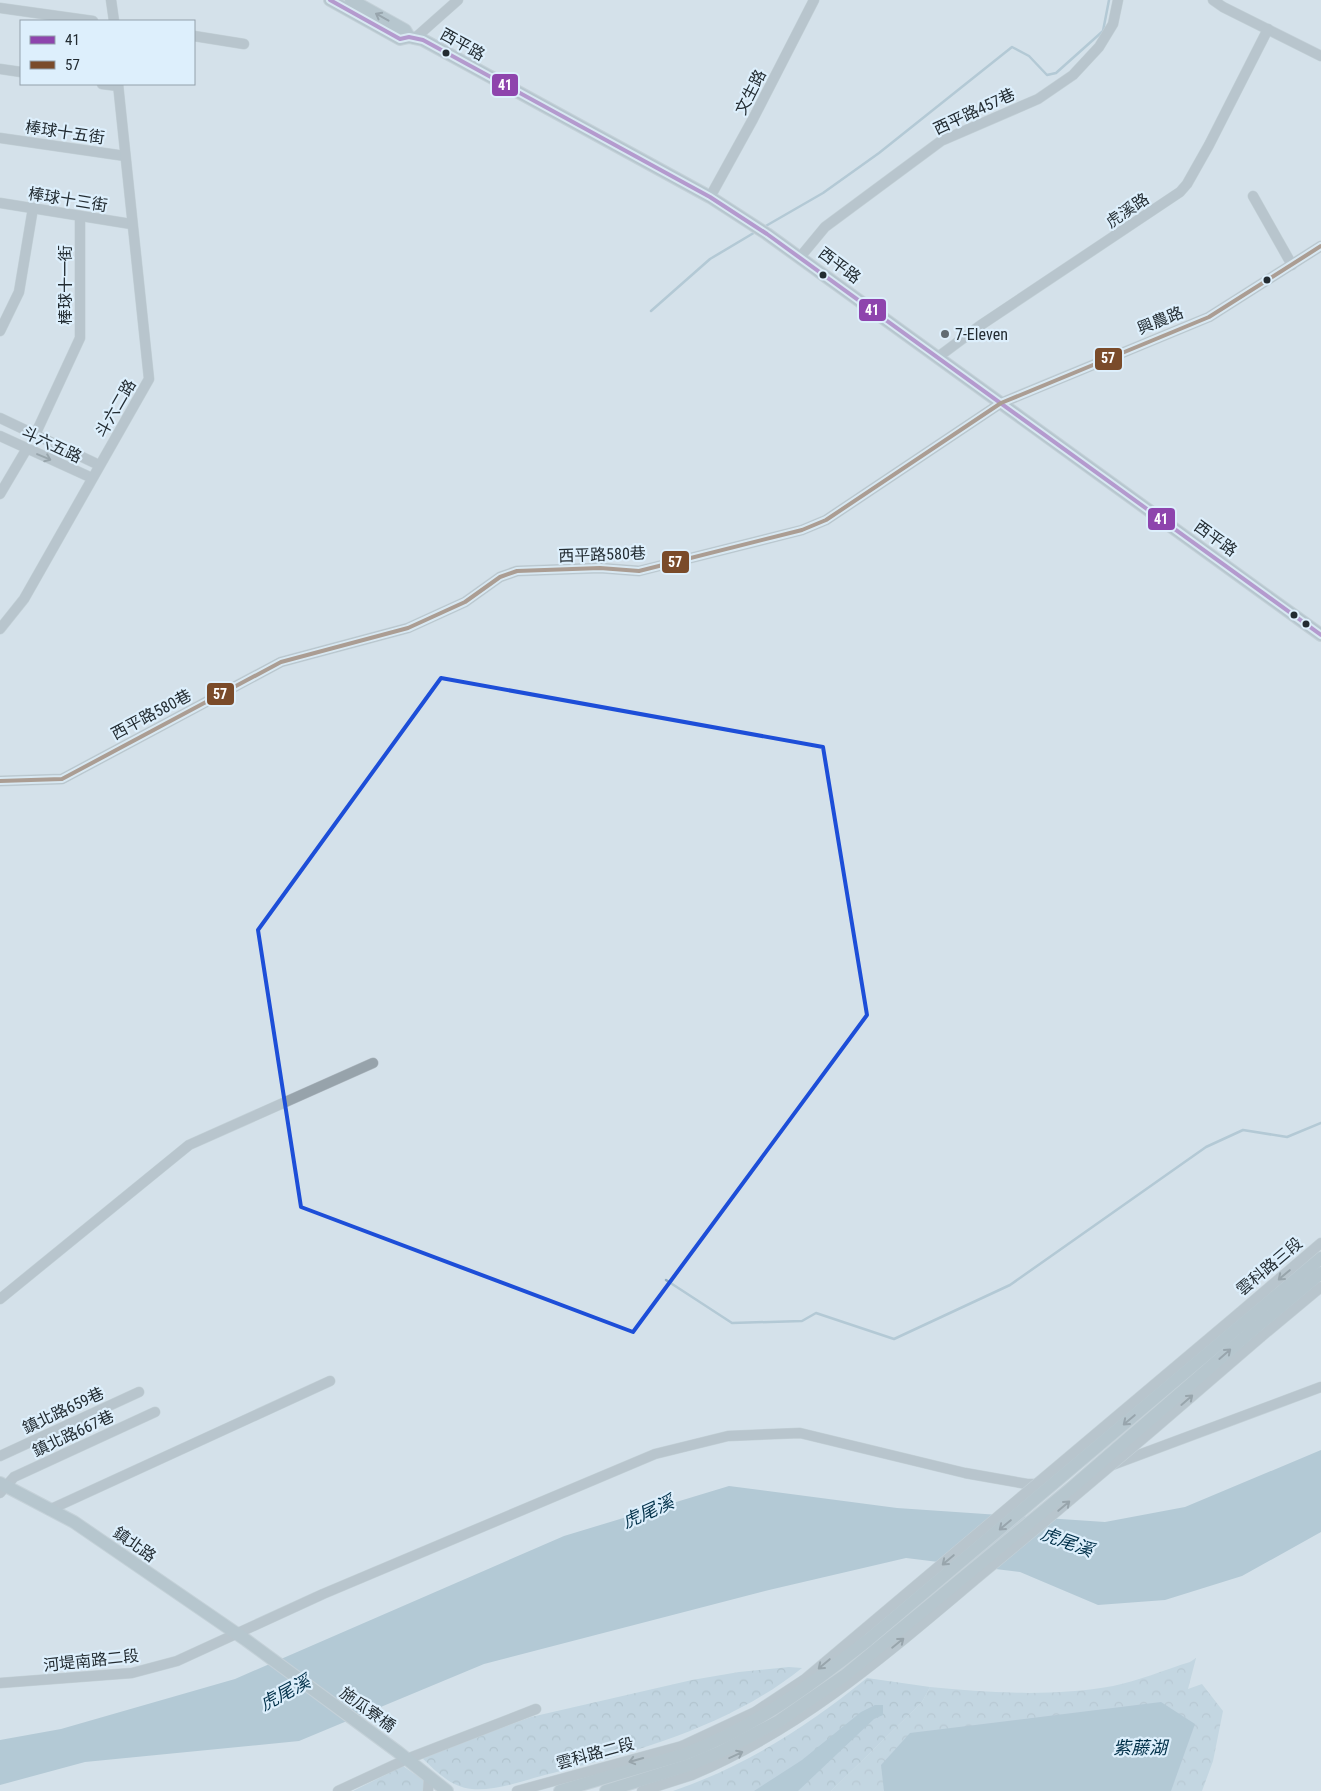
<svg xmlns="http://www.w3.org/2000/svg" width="1321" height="1791" viewBox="0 0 1321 1791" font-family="'Roboto Condensed','Noto Sans TC',sans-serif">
	<defs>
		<pattern id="forest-crowns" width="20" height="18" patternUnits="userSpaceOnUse" patternTransform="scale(1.25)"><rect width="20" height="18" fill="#aac4d5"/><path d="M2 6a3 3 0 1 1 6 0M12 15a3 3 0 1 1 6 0" fill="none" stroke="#8a9fad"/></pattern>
		<pattern id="park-crowns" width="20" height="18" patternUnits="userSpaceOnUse" patternTransform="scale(1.25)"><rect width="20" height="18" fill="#b0c7d7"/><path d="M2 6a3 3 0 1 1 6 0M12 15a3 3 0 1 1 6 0" fill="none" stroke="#97abb9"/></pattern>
	</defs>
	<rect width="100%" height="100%" fill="#d4e1ea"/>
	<g fill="url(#forest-crowns)">
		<path d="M 789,1667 L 802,1668 C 731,1725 640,1751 553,1773 C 527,1779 499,1791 472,1789 C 450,1787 436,1771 421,1757 L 531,1717 L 692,1680 L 739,1672 Z"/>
		<path d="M 867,1678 L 930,1687 L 922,1702 L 831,1791 L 673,1791 C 746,1766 808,1726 867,1678 Z"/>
		<path d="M 403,1766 L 423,1780 L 425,1783 L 424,1791 L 353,1791 Z"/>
	</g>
	<path fill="url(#park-crowns)" d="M 1196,1658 L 1188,1689 L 1202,1684 L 1223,1711 L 1213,1761 L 1202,1791 L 831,1791 L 922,1702 L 930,1687 C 991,1693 1052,1697 1113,1686 C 1138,1681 1164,1670 1190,1662 Z"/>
	<g fill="#8daabd">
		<path d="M 1321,1450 L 1321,1532 L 1242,1576 L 1165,1600 L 1098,1605 L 1020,1572 L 906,1558 L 769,1590 L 484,1664 L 299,1741 L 85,1762 L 0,1785 L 0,1740 L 61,1729 L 235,1679 L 564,1536 L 729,1486 L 897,1508 L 1105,1522 L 1185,1507 Z"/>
		<path d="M 1161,1702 L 1195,1724 L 1171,1791 L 884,1791 L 881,1765 L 910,1733 Z"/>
		<path d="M 875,1705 L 883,1705 L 883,1715 L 874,1719 L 798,1791 L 754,1791 L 802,1760 L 861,1712 Z"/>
	</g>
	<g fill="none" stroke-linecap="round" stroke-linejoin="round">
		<g stroke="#8daabd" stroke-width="2.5">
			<path d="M 764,227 L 823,193 L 879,153 L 1012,47 L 1029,56 L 1047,75 L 1056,73 L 1103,31 L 1109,0"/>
			<path d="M 651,311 L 710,259 L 757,231"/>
			<path d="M 666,1280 L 732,1323 L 802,1321 L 816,1313 L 894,1339 L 1010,1285 L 1206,1147 L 1243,1130 L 1287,1137 L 1321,1123"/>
		</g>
		<g stroke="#b2bcc4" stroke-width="11">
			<g id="minor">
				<path d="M 111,0 L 114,21"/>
				<path d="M 1213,0 L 1223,7 L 1321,56"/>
				<path d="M 0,8 L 93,21"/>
				<path d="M 194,36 L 244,44"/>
				<path d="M 414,39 L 458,0"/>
				<path d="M 0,69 L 21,72"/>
				<path d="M 102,84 L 118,86"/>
				<path d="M 0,138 L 125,156"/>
				<path d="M 1253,196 L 1292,265"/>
				<path d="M 710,197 L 753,119 L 814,0"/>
				<path d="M 0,203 L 131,224"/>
				<path d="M 801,256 L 825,227 L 941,141 L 1038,99 L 1073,75 L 1099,47 L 1113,24 L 1118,0"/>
				<path d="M 0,331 L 19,292 L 33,208"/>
				<path d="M 938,357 L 981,325 L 1180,192 L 1187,184 L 1209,145 L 1268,29"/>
				<path d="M 0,418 L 99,465"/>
				<path d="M 35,435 L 80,338 L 80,216"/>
				<path d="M 0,436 L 92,478"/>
				<path d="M 0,494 L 26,450"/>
				<path d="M 0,629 L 24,599 L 149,379 L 118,84"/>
				<path d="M 0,781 L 62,779 L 281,662 L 408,628 L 465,602 L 500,577 L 517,571 L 600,568 L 639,571 L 802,530 L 826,520 L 1001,403 L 1209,317 L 1321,246"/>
				<path d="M 0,1299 L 189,1145 L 373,1063"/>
				<path d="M 1239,1313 L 1321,1243"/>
				<path d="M 1261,1337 L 1321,1287"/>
				<path d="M 0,1456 L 139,1392"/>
				<path d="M 1112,1465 L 1321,1387"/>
				<path d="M 0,1493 L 14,1477 L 155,1412"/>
				<path d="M 49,1510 L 330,1381"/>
				<path d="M 0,1683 L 132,1673 L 177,1661 L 323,1594 L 655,1454 L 728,1436 L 800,1433 L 965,1473 L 1027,1484 L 1041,1484"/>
				<path d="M 338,1791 L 407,1759 L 536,1709"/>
				<path d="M 428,1791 L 429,1777"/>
				<path d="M 517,1791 L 682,1746"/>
				<path d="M 642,1791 L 692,1775"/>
			</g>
		</g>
		<g stroke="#b2bcc4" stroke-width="14">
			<g id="major">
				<path d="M 330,0 L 400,39 L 409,37 L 423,40 L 710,197 L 767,234 L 1321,635"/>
				<path d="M 351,0 L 405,30 L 409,37"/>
				<path d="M 1246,1321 L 1321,1258"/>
				<path d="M 1254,1329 L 1321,1273"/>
				<path d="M 0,1483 L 74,1522 L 246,1640 L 398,1752 L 447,1791"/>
				<path d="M 560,1791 L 685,1754"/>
				<path d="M 606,1791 L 689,1765"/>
			</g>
		</g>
		<use href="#minor" stroke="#97a3ab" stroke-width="10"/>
		<use href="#major" stroke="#93a5ae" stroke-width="12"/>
		<g stroke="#b2bcc4" stroke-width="11" stroke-linecap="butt">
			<g id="minor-bridge">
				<path d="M 682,1746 L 755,1712 L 805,1679 L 1239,1313"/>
				<path d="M 692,1775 C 805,1727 889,1652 982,1574 C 1076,1496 1169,1417 1261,1337"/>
			</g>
		</g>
		<g stroke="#b2bcc4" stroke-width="14" stroke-linecap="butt">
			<g id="major-bridge">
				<path d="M 685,1754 C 755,1727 810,1686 868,1640 L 1246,1321"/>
				<path d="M 689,1765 L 720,1752 L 779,1721 L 844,1676 L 1070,1489 L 1254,1329"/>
			</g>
		</g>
		<use href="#minor-bridge" stroke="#97a3ab" stroke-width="10"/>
		<use href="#major-bridge" stroke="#93a5ae" stroke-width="12"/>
		<g stroke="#ddeffc" stroke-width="8">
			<path id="bus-1" d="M 330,0 L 400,39 L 409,37 L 423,40 L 710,197 L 767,234 L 1321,635"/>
		</g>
		<g stroke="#ddeffc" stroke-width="8">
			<path id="bus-2" d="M 0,781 L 62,779 L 281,662 L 408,628 L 465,602 L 500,577 L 517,571 L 600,568 L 639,571 L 802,530 L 826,520 L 1001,403 L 1209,317 L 1321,246"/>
		</g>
		<use href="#bus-1" stroke="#8e44ad" stroke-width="4"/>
		<use href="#bus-2" stroke="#7a4b2a" stroke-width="4"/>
	</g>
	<defs><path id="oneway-shaft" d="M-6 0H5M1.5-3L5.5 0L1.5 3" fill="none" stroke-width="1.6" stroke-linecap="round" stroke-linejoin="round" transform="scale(1.25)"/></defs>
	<g stroke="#505c64">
		<use href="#oneway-shaft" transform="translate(382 17) rotate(-151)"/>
		<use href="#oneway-shaft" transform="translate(1225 1354) rotate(-41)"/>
		<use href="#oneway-shaft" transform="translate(1129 1420) rotate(140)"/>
		<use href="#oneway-shaft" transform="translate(1005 1525) rotate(140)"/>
	</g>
	<g stroke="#515c62">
		<use href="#oneway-shaft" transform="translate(44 457) rotate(23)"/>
		<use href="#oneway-shaft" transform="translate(1284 1275) rotate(140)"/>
		<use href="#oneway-shaft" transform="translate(1187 1400) rotate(-41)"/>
		<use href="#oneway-shaft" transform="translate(1064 1506) rotate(-40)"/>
		<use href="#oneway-shaft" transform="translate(948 1560) rotate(140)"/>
		<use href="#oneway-shaft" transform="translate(898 1643) rotate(-39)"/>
		<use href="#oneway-shaft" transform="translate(824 1664) rotate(140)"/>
		<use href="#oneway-shaft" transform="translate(736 1755) rotate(-25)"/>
		<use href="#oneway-shaft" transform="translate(636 1760) rotate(164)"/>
	</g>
	<path d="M0 0H1321V1791H0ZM 441,678 L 823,747 L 867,1015 L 633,1332 L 301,1207 L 258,930 Z" fill="#d4e1ea" fill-opacity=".55" fill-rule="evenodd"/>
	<path fill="none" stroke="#1d4ed8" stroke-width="4" stroke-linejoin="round" d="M 441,678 L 823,747 L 867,1015 L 633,1332 L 301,1207 L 258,930 Z"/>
	<g fill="#232c32" stroke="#ddeffc" stroke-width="2">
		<circle cx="446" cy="53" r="4.5"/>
		<circle cx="823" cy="275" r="4.5"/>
		<circle cx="1267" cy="280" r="4.5"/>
		<circle cx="1294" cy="615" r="4.5"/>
		<circle cx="1306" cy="624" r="4.5"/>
	</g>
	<circle fill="#616b72" stroke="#ddeffc" stroke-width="2" cx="945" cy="334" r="5"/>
	<g text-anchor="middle" stroke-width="4.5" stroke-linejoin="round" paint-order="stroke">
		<g font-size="16" fill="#232c32" stroke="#ddeffc">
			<text transform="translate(463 44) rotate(29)" y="6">西平路</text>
			<text transform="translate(750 92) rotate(-63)" y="6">文生路</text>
			<text transform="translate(974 111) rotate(-25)" y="6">西平路457巷</text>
			<text transform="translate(65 132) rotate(8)" y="6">棒球十五街</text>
			<text transform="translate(68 199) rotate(9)" y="6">棒球十三街</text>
			<text transform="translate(1127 210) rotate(-34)" y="6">虎溪路</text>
			<text transform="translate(840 265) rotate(37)" y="6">西平路</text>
			<text transform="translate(65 285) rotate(-90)" y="6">棒球十一街</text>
			<text transform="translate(1160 320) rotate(-22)" y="6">興農路</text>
			<text transform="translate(115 408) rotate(-60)" y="6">斗六二路</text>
			<text transform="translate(52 444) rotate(25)" y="6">斗六五路</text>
			<text transform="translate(1216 538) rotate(36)" y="6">西平路</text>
			<text transform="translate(602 554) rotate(-2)" y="6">西平路580巷</text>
			<text transform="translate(151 714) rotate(-28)" y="6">西平路580巷</text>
			<text transform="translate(1269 1266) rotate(-40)" y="6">雲科路三段</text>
			<text transform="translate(63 1410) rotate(-25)" y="6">鎮北路659巷</text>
			<text transform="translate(73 1433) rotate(-25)" y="6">鎮北路667巷</text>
			<text transform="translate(135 1544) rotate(35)" y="6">鎮北路</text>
			<text transform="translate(91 1660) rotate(-6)" y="6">河堤南路二段</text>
			<text transform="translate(368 1709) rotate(36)" y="6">施瓜寮橋</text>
			<text transform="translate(595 1753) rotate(-15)" y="6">雲科路二段</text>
		</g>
		<g font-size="16" fill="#232c32" stroke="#ddeffc" text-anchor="start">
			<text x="955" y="340">7-Eleven</text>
		</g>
		<g font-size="18" font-style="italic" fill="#003049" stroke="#ddeffc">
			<text transform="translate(648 1512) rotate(-24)" y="6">虎尾溪</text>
			<text transform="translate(1067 1542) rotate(20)" y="6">虎尾溪</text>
			<text transform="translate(285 1693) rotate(-28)" y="6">虎尾溪</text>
			<text x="1140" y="1754">紫藤湖</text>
		</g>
	</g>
	<g stroke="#ddeffc" stroke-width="2">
		<rect x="491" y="73" width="28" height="24" rx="5" fill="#8e44ad"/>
		<rect x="858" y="298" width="29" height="24" rx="5" fill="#8e44ad"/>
		<rect x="1094" y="347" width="29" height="24" rx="5" fill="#7a4b2a"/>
		<rect x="1147" y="507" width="29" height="24" rx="5" fill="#8e44ad"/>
		<rect x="661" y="550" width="29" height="24" rx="5" fill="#7a4b2a"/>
		<rect x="206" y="682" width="29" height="24" rx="5" fill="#7a4b2a"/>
	</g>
	<g font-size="14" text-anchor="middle" font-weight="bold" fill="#fff">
		<text x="505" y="90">41</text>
		<text x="872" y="315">41</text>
		<text x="1108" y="363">57</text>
		<text x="1161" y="524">41</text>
		<text x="675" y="567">57</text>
		<text x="220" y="699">57</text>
	</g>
	<rect x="20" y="20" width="175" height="65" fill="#ddeffc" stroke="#93a1ab"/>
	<rect x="30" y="36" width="25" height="8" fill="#8e44ad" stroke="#93a1ab"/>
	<text x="65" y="45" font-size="15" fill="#232c32">41</text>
	<rect x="30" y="61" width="25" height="8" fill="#7a4b2a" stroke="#93a1ab"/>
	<text x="65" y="70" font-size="15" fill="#232c32">57</text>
</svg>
